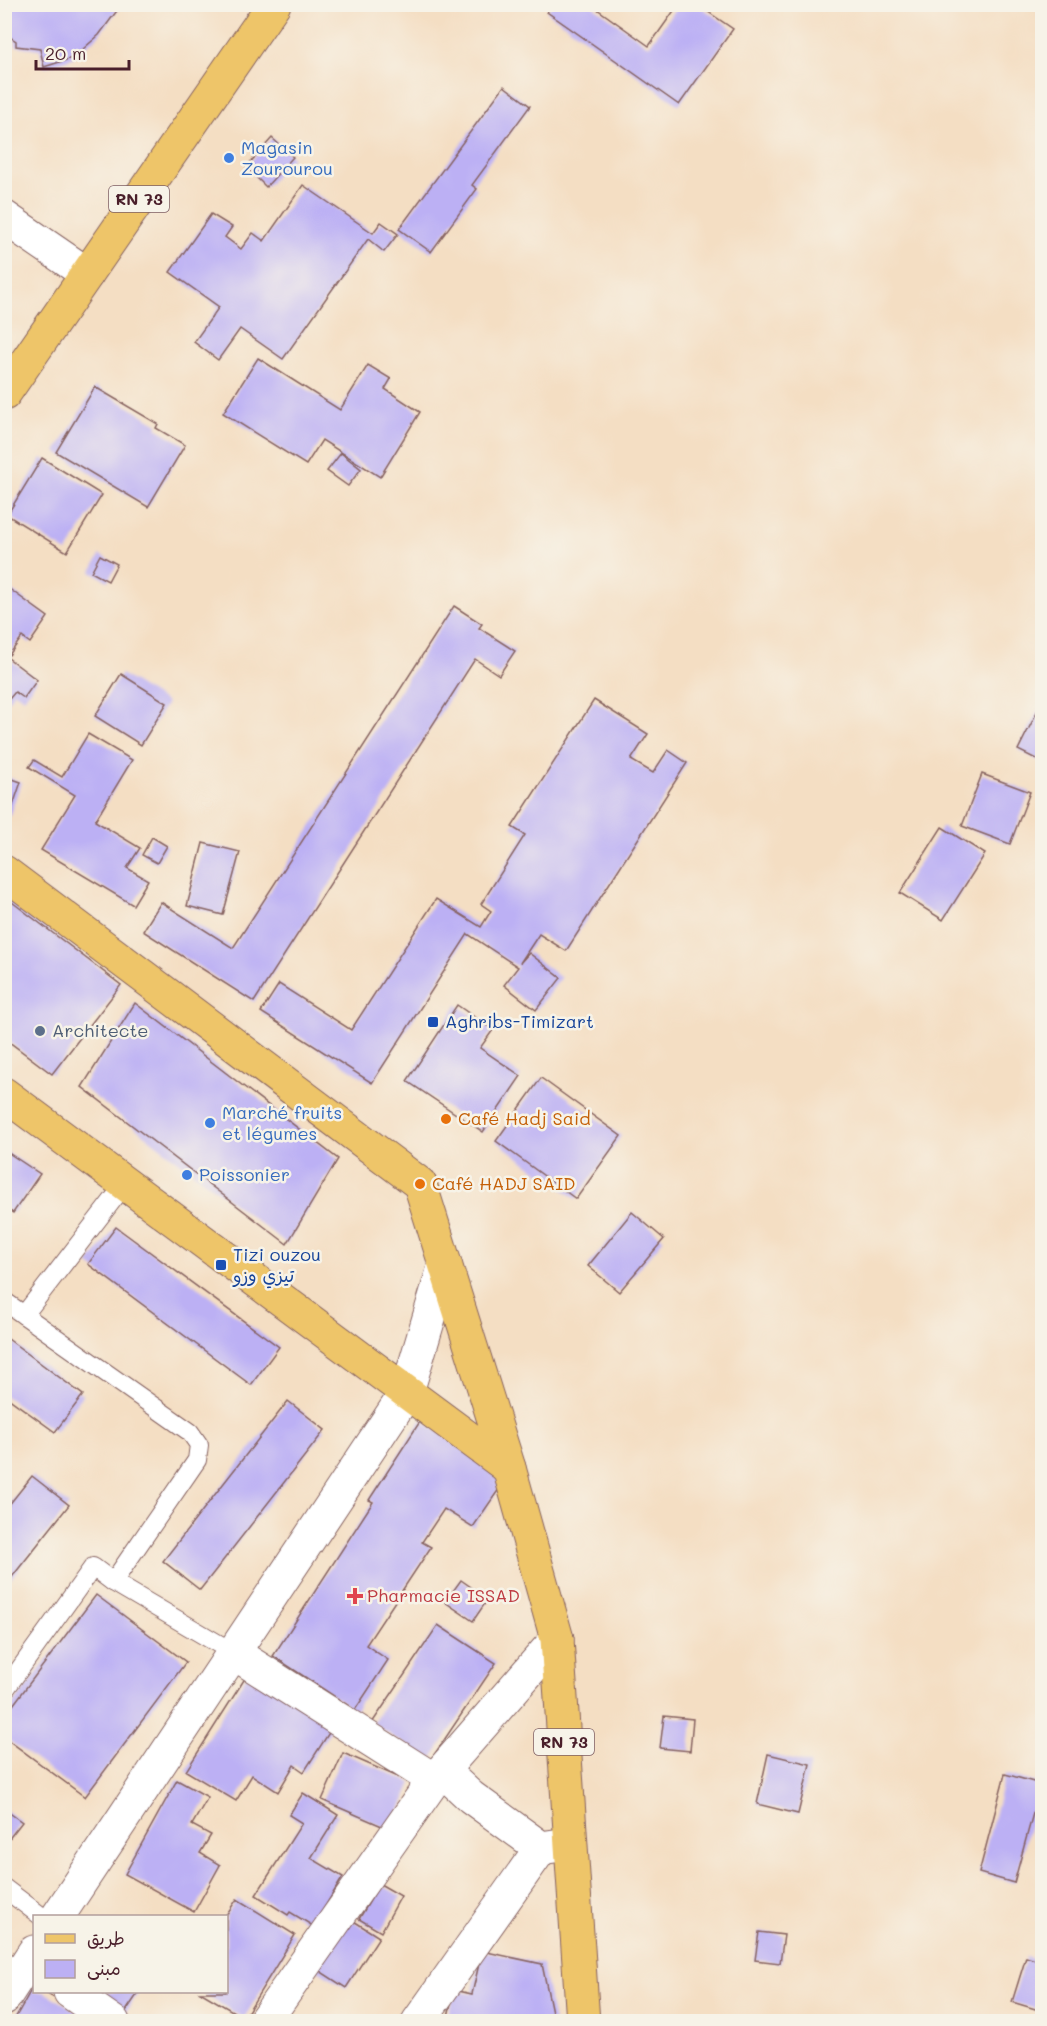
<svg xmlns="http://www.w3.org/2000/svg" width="1047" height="2026" viewBox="0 0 1047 2026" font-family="Mali,'Playpen Sans Arabic',sans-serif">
	<rect width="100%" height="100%" fill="#f7f3e8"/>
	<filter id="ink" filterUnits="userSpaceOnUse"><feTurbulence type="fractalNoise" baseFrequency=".0167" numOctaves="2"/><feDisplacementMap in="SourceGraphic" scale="12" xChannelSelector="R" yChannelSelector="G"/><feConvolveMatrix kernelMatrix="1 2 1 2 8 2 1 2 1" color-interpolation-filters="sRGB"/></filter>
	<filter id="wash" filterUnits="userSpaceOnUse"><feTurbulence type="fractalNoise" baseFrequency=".008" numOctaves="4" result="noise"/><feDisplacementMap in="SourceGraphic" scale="24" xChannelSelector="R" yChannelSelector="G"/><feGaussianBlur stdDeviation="1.35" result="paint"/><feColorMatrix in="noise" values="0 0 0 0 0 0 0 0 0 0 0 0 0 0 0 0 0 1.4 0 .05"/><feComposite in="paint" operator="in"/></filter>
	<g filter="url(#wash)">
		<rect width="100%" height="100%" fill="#f4dec3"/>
		<g id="blocks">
			<g fill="#bcb0f4">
				<path d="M 4,4 L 122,4 L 99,35 L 83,49 L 72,58 L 44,67 L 40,49 L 16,46 L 16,41 L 4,33 Z"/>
				<path d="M 552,4 L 590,4 L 649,46 L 678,5 L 698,5 L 733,29 L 679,105 L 547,12 Z"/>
				<path d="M 504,86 L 530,106 L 472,185 L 477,189 L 431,252 L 399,229 Z"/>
				<path d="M 272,138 L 293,157 L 266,187 L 246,167 Z"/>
				<path d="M 303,185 L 373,233 L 381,222 L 398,234 L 384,252 L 368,239 L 283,359 L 240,329 L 218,360 L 194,342 L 219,307 L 170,272 L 211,214 L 232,227 L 225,237 L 241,249 L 253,233 L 264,241 Z"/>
				<path d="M 258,358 L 340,410 L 368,365 L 391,379 L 385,389 L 420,412 L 380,477 L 322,440 L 306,465 L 223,413 Z"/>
				<path d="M 95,387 L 158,424 L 156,428 L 185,445 L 148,507 L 56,452 Z"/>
				<path d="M 341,453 L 361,469 L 348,486 L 327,471 Z"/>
				<path d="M 42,458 L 102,495 L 67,552 L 7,515 Z"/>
				<path d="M 100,555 L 117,564 L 108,581 L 91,572 Z"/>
				<path d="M 8,588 L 48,617 L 30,643 L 22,637 L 9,655 L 4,652 L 4,592 Z"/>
				<path d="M 454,606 L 482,624 L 479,628 L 515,651 L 499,675 L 475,659 L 254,1002 L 143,931 L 161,902 L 233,948 Z"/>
				<path d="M 4,655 L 37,680 L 24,698 L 15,692 L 4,705 Z"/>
				<path d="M 121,674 L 167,703 L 141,745 L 95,716 Z"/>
				<path d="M 594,700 L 648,734 L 631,760 L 653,773 L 668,750 L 687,763 L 566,951 L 539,934 L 520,963 L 529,953 L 561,978 L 536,1010 L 504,985 L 518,967 L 468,934 L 372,1083 L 261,1012 L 279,984 L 351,1030 L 436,899 L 481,927 L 491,911 L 481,904 L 525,835 L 512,827 Z"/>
				<path d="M 1042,702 L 1042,762 L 1018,750 Z"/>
				<path d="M 88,734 L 132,760 L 95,821 L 140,848 L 127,868 L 148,880 L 133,905 L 41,850 L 75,795 L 29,767 L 34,760 L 62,777 Z"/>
				<path d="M 982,774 L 1030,792 L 1010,844 L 962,826 Z"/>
				<path d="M 4,776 L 21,782 L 9,817 L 4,815 Z"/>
				<path d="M 942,827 L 985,854 L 943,920 L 900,893 Z"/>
				<path d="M 152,837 L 167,846 L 157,863 L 142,855 Z"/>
				<path d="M 203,843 L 240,852 L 223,915 L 187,906 Z"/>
				<path d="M 4,896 L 121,985 L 52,1074 L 4,1038 Z"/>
				<path d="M 135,1003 L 338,1159 L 287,1244 L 82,1087 Z"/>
				<path d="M 457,1005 L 493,1030 L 480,1048 L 521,1076 L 483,1132 L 407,1081 Z"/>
				<path d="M 541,1078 L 621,1136 L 576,1199 L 496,1141 Z"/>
				<path d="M 4,1150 L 40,1174 L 13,1213 L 4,1207 Z"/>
				<path d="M 632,1212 L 664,1239 L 619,1292 L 588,1266 Z"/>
				<path d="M 116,1227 L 279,1347 L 251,1385 L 88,1264 Z"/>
				<path d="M 4,1336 L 83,1395 L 55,1432 L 4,1395 Z"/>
				<path d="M 288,1401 L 325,1430 L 200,1590 L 163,1561 Z"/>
				<path d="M 421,1420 L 508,1476 L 473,1527 L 444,1509 L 422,1542 L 431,1547 L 366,1645 L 388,1660 L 355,1710 L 273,1656 L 373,1502 L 369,1500 Z"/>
				<path d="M 32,1476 L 69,1505 L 4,1587 L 4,1511 Z"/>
				<path d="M 461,1580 L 488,1599 L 473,1621 L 445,1602 Z"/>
				<path d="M 96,1595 L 186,1662 L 85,1797 L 4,1737 L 4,1717 Z"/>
				<path d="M 438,1625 L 496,1663 L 430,1761 L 372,1723 Z"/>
				<path d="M 249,1672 L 334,1725 L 304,1772 L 294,1765 L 278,1792 L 252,1775 L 236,1801 L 186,1771 Z"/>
				<path d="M 664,1716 L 693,1719 L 690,1751 L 660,1748 Z"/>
				<path d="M 343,1753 L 412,1783 L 391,1830 L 322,1800 Z"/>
				<path d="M 768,1754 L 810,1764 L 798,1814 L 757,1804 Z"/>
				<path d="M 1005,1774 L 1041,1784 L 1014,1883 L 979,1873 Z"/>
				<path d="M 177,1780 L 208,1797 L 192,1825 L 211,1835 L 200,1853 L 220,1865 L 194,1912 L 125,1874 Z"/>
				<path d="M 303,1793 L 338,1815 L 311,1858 L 343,1877 L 313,1926 L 290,1912 L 288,1915 L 256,1895 L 302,1823 L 289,1815 Z"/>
				<path d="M 4,1809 L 22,1822 L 4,1845 Z"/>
				<path d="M 380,1884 L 401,1896 L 381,1932 L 359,1919 Z"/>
				<path d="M 237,1899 L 295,1935 L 244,2018 L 200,1992 L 226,1992 L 226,1915 Z"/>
				<path d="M 341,1913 L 379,1937 L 346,1988 L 309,1964 Z"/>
				<path d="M 759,1932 L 784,1935 L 780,1963 L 755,1960 Z"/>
				<path d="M 482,1951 L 542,1964 L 554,2022 L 447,2021 L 454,1990 L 472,1994 Z"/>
				<path d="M 1026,1957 L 1042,1962 L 1042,2011 L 1012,2002 Z"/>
				<path d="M 34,1985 L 34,1992 L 44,1992 L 87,2017 L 84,2022 L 13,2022 Z"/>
				<path d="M 89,1992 L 139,1992 L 124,2014 Z"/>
			</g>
		</g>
	</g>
	<g filter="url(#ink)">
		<use href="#blocks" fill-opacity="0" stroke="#866260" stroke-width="1.5"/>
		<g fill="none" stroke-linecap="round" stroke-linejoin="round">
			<g stroke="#866260" stroke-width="20">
				<g id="lane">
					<path d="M 4,1301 L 190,1432 L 199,1445 L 197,1460 L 113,1582"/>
					<path d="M 24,1315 L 125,1184"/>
					<path d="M 4,1691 L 93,1567 L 113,1582 L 234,1653"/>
					<path d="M 4,1888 L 41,1916"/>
				</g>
			</g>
			<g stroke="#866260" stroke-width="35">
				<g id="street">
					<path d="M 4,217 L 87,274"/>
					<path d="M 234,1653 L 434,1780"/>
					<path d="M 443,1771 L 471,1797 L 541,1848 L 561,1845"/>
					<path d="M 58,1916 L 407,1392 L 445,1264"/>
					<path d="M 70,1992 L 113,2022"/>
					<path d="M 4,1998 L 34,1952"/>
					<path d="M 264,2022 L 434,1780 L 557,1639"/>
					<path d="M 418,2022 L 541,1848"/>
				</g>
			</g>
			<g stroke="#866260" stroke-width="35">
				<g id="primary">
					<path d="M 4,394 L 274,4"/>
					<path d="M 4,872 L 420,1184 L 509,1468 L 557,1639 L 583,2022"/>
					<path d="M 4,1094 L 509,1468"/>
				</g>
			</g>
			<use href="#lane" stroke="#fff" stroke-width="18"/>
			<use href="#street" stroke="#fff" stroke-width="33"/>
			<use href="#primary" stroke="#eec569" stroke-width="33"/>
		</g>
	</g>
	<g fill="#3f7fe0" stroke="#f7f3e8" stroke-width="2">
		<circle cx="229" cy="158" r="6"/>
		<circle cx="210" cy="1123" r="6"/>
		<circle cx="187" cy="1175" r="6"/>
	</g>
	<g fill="#1a4fb4" stroke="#f7f3e8" stroke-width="2">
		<rect x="427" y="1016" width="12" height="12" rx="3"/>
		<rect x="215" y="1259" width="12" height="12" rx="3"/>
	</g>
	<circle fill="#5c6f8a" stroke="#f7f3e8" stroke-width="2" cx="40" cy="1031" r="6"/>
	<g fill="#e8710a" stroke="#f7f3e8" stroke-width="2">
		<circle cx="446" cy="1119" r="6"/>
		<circle cx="420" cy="1184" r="6"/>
	</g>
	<path fill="#e0444e" stroke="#f7f3e8" stroke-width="2" d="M352 1587h6v6h6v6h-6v6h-6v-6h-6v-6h6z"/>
	<g text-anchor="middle" stroke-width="5" stroke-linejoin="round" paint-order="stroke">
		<g fill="#f7f3e8" stroke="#7e5f64" stroke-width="1.5">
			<rect x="109" y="186" width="60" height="26" rx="4.5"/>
			<rect x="534" y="1729" width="60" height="26" rx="4.5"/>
		</g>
		<g font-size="16" font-weight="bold" fill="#4a1f2b">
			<text x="139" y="205">RN 73</text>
			<text x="564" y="1748">RN 73</text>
		</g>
		<g font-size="18" fill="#366cbe" stroke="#f7f3e8" text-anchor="start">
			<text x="241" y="154">Magasin<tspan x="241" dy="21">Zourourou</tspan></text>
			<text x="222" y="1119">Marché fruits<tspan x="222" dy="21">et légumes</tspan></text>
			<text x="199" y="1181">Poissonier</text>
		</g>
		<g font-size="18" fill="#164399" stroke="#f7f3e8" text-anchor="start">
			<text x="445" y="1028">Aghribs-Timizart</text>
			<text x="233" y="1261">Tizi ouzou<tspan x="233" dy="21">تيزي وزو</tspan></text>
		</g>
		<g font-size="18" fill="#4e5e75" stroke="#f7f3e8" text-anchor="start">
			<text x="52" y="1037">Architecte</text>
		</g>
		<g font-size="18" fill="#c56008" stroke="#f7f3e8" text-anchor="start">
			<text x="458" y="1125">Café Hadj Said</text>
			<text x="432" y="1190">Café HADJ SAID</text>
		</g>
		<g font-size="18" fill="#be3a42" stroke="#f7f3e8" text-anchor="start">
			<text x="367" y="1602">Pharmacie ISSAD</text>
		</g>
	</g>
	<rect width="1047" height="2026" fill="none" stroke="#f7f3e8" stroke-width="24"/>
	<rect x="33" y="1915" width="195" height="78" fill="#f7f3e8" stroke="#b29e9c" stroke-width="1.5"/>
	<rect x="45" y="1934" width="30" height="9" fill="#eec569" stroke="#b29e9c" stroke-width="1.5"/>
	<text x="87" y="1945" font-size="18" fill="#4a1f2b">طريق</text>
	<rect x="45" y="1960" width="30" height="18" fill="#bcb0f4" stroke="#b29e9c" stroke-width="1.5"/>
	<text x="87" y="1975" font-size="18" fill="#4a1f2b">مبنى</text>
	<path d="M36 60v9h93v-9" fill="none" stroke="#4a1f2b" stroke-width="3"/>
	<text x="45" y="60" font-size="18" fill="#4a1f2b" stroke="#f7f3e8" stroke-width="4.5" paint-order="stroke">20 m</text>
</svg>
